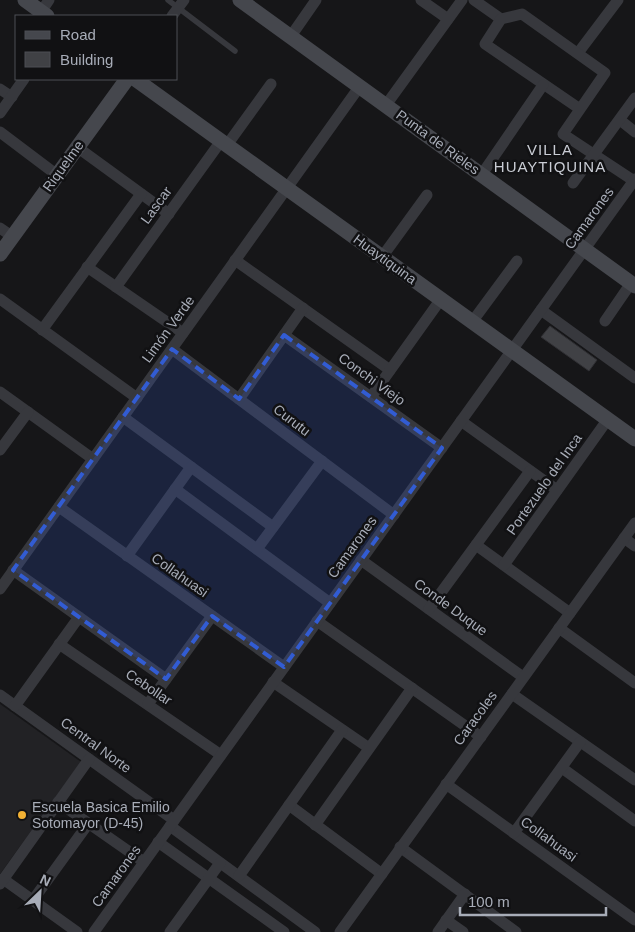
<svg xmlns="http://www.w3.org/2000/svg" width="635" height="932" viewBox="0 0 635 932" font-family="Helvetica,sans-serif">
	<rect width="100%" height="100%" fill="#161618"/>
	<path fill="#222225" d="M 0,704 L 81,762 L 0,874 Z"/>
	<path fill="#404145" stroke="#303034" d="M 550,326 L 597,360 L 589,371 L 541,337 Z"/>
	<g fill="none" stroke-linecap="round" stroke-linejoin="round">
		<path stroke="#37383d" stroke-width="5.5" d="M 168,0 L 235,51"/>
		<g stroke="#37383d" stroke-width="11">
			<path d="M 421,0 L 448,19"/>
			<path d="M 474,0 L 501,19"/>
			<path d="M 41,12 L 49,0"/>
			<path d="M 172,16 L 184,0"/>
			<path d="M 291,36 L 316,0"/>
			<path d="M 578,53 L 618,0"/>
			<path d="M 0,89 L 12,97"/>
			<path d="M 386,105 L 462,0"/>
			<path d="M 580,109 L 485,44 L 501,19 L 522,14 L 605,73 L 563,134 L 634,181"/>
			<path d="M 0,113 L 24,79"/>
			<path d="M 620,120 L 635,132"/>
			<path d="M 0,132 L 57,175"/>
			<path d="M 227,145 L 271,84"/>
			<path d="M 77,147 L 169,214"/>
			<path d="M 482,174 L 543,85"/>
			<path d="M 573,183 L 635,98"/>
			<path d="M 0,228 L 13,237"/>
			<path d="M 382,257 L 427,195"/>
			<path d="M 235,260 L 390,370"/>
			<path d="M 87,267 L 183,333"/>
			<path d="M 116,287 L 221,141"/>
			<path d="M 0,299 L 137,398"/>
			<path d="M 541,310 L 635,378"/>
			<path d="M 605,321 L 631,283"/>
			<path d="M 472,322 L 517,261"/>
			<path d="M 42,330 L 141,194"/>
			<path d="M 284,335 L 442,448"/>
			<path d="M 172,349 L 394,515"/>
			<path d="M 0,392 L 93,459"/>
			<path d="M 371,397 L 441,299"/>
			<path d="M 239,399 L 303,308"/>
			<path d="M 123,417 L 273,527"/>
			<path d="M 461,421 L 557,490"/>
			<path d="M 0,450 L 28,412"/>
			<path d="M 175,489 L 330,603"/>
			<path d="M 59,507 L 284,667"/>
			<path d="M 624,538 L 635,546"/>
			<path d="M 476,545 L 570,613"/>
			<path d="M 257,549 L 322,461"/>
			<path d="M 127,556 L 191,467"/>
			<path d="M 361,560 L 523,677"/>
			<path d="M 504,565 L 608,419"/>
			<path d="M 13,570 L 166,679"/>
			<path d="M 0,589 L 360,86"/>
			<path d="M 429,609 L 530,471"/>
			<path d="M 317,621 L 481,737"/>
			<path d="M 559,628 L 635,683"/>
			<path d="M 59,644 L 221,755"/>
			<path d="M 273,682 L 369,748"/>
			<path d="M 512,694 L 635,780"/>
			<path d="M 0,695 L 174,820"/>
			<path d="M 148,704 L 212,616"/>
			<path d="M 15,706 L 79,617"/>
			<path d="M 562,768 L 635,821"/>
			<path d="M 446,784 L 635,920"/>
			<path d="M 58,802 L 144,862"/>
			<path d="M 289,805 L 382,874"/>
			<path d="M 315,825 L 412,688"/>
			<path d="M 170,826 L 315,932"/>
			<path d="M 514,833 L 580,742"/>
			<path d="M 158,842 L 284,932"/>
			<path d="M 400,847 L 516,932"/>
			<path d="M 239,876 L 342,730"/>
			<path d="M 3,879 L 77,932"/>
			<path d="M 0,884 L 89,759"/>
			<path d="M 33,900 L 88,824"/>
			<path d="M 446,920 L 463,932"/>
			<path d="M 94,932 L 635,179"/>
			<path d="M 170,932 L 220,863"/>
			<path d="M 340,932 L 635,523"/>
			<path d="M 438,932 L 465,894"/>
		</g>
		<g stroke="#45474d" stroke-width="15">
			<path d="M 25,0 L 47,16"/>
			<path d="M 240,0 L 635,286"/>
			<path d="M 135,79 L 635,439"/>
			<path d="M 0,254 L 127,79"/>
		</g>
	</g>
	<path fill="#325cd3" fill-opacity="0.2" stroke="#325cd3" stroke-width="4" stroke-dasharray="10 6" stroke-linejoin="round" d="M 284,335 L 442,448 L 284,667 L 212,616 L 166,679 L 13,570 L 172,349 L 239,399 Z"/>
	<circle fill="#f2b134" stroke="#111113" stroke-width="2" cx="22" cy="815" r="5"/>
	<g text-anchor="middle" stroke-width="5" stroke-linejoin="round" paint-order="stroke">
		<g font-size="14" fill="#a8adb8" stroke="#111113">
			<text transform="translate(438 142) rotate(36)" y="5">Punta de Rieles</text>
			<text transform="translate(63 166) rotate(-54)" y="5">Riquelme</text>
			<text transform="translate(156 205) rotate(-54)" y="5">Lascar</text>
			<text transform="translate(589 218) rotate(-54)" y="5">Camarones</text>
			<text transform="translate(385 259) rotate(36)" y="5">Huaytiquina</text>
			<text transform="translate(168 329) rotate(-54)" y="5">Limón Verde</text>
			<text transform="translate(372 379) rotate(36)" y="5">Conchi Viejo</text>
			<text transform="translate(292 420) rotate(37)" y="5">Curutu</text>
			<text transform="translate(544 484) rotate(-55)" y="5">Portezuelo del Inca</text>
			<text transform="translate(352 547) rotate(-54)" y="5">Camarones</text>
			<text transform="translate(180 575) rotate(35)" y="5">Collahuasi</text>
			<text transform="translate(451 607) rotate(36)" y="5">Conde Duque</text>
			<text transform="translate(149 687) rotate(34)" y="5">Cebollar</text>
			<text transform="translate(475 718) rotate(-54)" y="5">Caracoles</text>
			<text transform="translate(96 745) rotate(36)" y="5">Central Norte</text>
			<text transform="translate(549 839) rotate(36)" y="5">Collahuasi</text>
			<text transform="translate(116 876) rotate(-54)" y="5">Camarones</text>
		</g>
		<g font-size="14" fill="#a8adb8" stroke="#111113" text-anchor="start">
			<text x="32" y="812">Escuela Basica Emilio<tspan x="32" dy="16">Sotomayor (D-45)</tspan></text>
		</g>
		<g font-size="15" letter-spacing="1" fill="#c9ccd4" stroke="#111113">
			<text x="550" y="155">VILLA<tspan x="550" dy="17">HUAYTIQUINA</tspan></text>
		</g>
	</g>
	<rect x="15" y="15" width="162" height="65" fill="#111113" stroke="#4d4f55"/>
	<rect x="25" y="31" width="25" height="8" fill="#45474d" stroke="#4d4f55"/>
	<text x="60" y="40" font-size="15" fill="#a8adb8">Road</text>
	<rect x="25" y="52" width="25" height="15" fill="#404145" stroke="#4d4f55"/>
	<text x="60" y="65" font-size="15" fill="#a8adb8">Building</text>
	<g transform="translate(40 892) rotate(25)" stroke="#111113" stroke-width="4" paint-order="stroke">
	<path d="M0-4L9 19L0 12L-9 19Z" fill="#a8adb8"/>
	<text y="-8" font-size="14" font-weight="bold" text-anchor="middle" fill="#a8adb8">N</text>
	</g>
	<path d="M460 907v8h146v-8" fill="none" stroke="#a8adb8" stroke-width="2.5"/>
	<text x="468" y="907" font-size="15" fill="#a8adb8" stroke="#111113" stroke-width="4" paint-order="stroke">100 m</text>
</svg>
